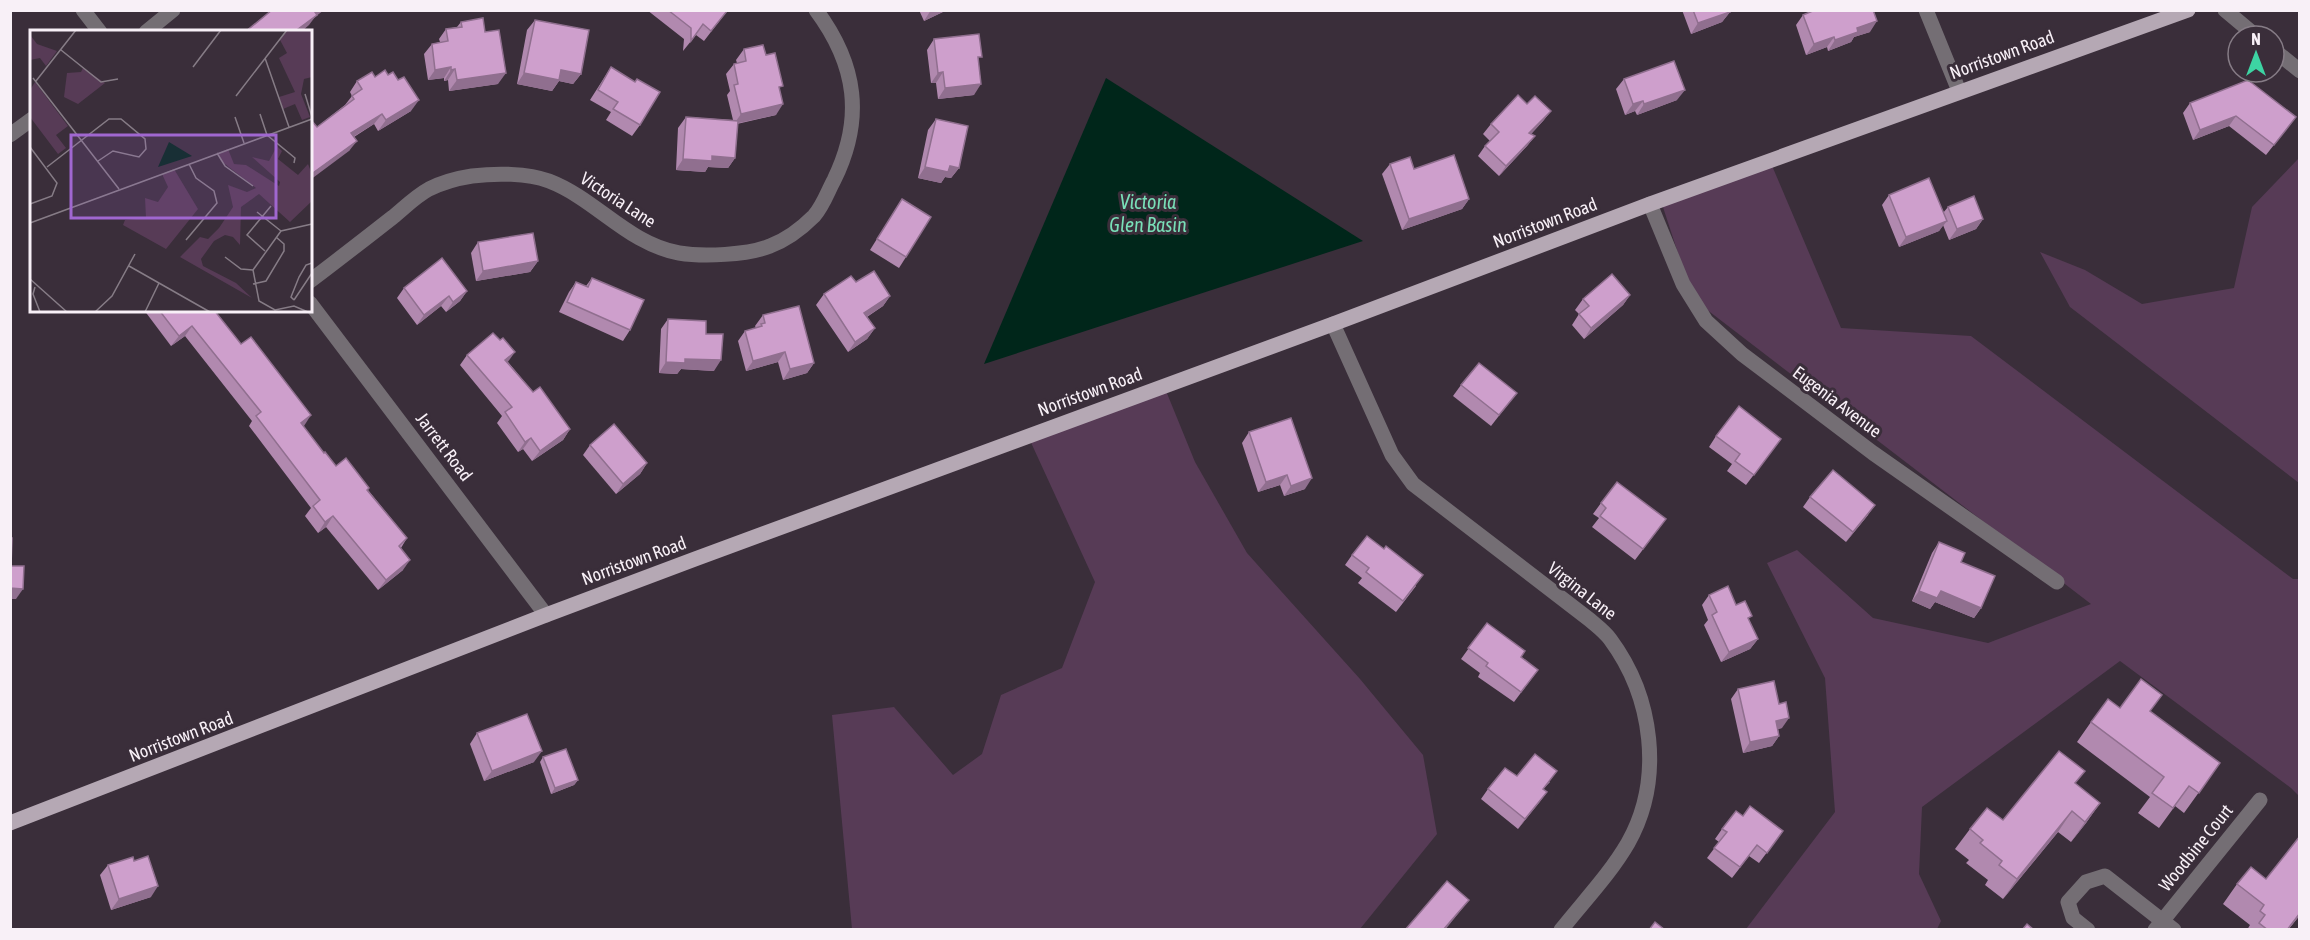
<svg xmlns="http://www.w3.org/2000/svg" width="2310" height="940" viewBox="0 0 2310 940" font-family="'Asap Condensed',sans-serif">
	<rect width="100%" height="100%" fill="#3a2e3a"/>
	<g fill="#573b56">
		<path d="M 2299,158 L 2299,483 L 2070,307 L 2040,252 L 2085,270 L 2142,304 L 2234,288 L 2252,207 Z"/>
		<path d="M 1770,161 L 1841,328 L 1971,336 L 2293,579 L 2299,579 L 2299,796 L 2291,788 L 2120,661 L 1922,807 L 1919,874 L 1941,921 L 1937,929 L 1746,929 L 1835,812 L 1825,678 L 1767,563 L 1797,550 L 1873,618 L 1988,643 L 2091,604 L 1693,299 L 1661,201 Z"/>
		<path d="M 1164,386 L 1195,462 L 1247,553 L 1360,679 L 1423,755 L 1437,834 L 1360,929 L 852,929 L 832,715 L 894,707 L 953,775 L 982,754 L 1001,695 L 1062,668 L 1095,582 L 1028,436 Z"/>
	</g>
	<path fill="#00261a" d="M 1106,78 L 1363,241 L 984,364 Z"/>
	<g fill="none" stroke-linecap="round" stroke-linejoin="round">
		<g stroke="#746e74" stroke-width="15">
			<path d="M 83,10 L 100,32"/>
			<path d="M 1926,10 L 1959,91"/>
			<path d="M 2225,10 L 2256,36"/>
			<path d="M 146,32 L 173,10"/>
			<path d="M 2274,50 L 2300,71"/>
			<path d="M 10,135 L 32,119"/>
			<path d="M 1650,204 L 1683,284 L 1706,321 L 1742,354 L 1873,453 L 2057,582"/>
			<path d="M 310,281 C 338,260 366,238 393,217 C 404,208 416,196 429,189 C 441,183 459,178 472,176 C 496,173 527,173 549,181 C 596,199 628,244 679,253 C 703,257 748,255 770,246 C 786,240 802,228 814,216 C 823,206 828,191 834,180 C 864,119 857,65 816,10"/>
			<path d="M 310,303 L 546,615"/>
			<path d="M 1333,324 L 1392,455 L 1413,484 L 1590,620 C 1597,626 1605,632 1610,639 C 1653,697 1664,779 1628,843 C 1610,874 1584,901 1561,930"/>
			<path d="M 2088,930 L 2073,918 L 2068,902 L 2086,882 L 2105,876 L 2174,930"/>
			<path d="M 2155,930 L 2260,800"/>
		</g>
		<path stroke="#b5a8b4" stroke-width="15" d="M 10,823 L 546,615 L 695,559 L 1333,324 L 1650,204 L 2188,10"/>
	</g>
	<g fill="#b189af">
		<path d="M 647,10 L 727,11 L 704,41 L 696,35 L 683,51 L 684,39 Z"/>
		<path d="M 919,10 L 947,10 L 924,21 Z"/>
		<path d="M 1682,10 L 1729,10 L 1730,12 L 1722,22 L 1691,34 Z"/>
		<path d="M 1803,15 L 1870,32 L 1854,37 L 1851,42 L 1828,51 L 1827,47 L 1806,55 L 1796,25 Z"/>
		<path d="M 535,20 L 581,74 L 573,84 L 559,81 L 552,91 L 517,84 L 527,30 Z"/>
		<path d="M 461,22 L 485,32 L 498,84 L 449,91 L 448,80 L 444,81 L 444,78 L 428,80 L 424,54 L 432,44 L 440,42 L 439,39 L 446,29 L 457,27 Z"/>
		<path d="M 934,39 L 978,62 L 974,95 L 938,99 L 936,83 L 931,83 L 927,50 Z"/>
		<path d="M 744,49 L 766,55 L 780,90 L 776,115 L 737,124 L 735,158 L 728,168 L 708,167 L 705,172 L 676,170 L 678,128 L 686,117 L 733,120 L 727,95 L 730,91 L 726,74 L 734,64 L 737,63 L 736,60 Z"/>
		<path d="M 611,67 L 635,82 L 640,125 L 632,136 L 606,120 L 611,112 L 590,100 Z"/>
		<path d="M 375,77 L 411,111 L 378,131 L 374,124 L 354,137 L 349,151 L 317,127 L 345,105 L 352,96 L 350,92 L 357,81 Z"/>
		<path d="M 1624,79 L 1677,100 L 1637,115 L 1635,111 L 1625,115 L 1616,89 Z"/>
		<path d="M 2190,103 L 2288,127 L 2266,155 L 2229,126 L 2193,140 L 2183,113 Z"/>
		<path d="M 1527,104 L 1551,111 L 1543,121 L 1531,134 L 1535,136 L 1527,146 L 1499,176 L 1478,156 L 1485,146 L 1490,141 L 1483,134 L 1491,124 Z"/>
		<path d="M 936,119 L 959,168 L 951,178 L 945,177 L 941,183 L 918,178 L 928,130 Z"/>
		<path d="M 1390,164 L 1414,169 L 1469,199 L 1462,209 L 1402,230 L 1382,174 Z"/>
		<path d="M 1889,195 L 1943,213 L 1948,207 L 1983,219 L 1976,229 L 1949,240 L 1943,225 L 1939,231 L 1899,247 L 1882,205 Z"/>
		<path d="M 902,199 L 906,257 L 899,268 L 870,250 Z"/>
		<path d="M 478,242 L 538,261 L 530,272 L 476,281 L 471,253 Z"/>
		<path d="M 592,278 L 630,330 L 623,341 L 559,312 L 569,292 L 576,282 L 586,286 Z"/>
		<path d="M 856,282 L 890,296 L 883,306 L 867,317 L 875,328 L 867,339 L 848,352 L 816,305 L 824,294 Z"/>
		<path d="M 404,288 L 467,291 L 460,301 L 446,312 L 441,306 L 417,325 L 397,298 Z"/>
		<path d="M 1630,295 L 1623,305 L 1584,339 L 1572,325 L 1579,314 L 1575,310 L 1583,299 Z"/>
		<path d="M 144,310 L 214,310 L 324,453 L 336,466 L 369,488 L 368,490 L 407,538 L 401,548 L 403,570 L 378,590 L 326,527 L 318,533 L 305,516 L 311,508 L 249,426 L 252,421 L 185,336 L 171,346 Z"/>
		<path d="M 763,315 L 814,363 L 807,373 L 783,380 L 778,362 L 746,371 L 738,341 L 745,331 L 756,328 L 755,326 Z"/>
		<path d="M 668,319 L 706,334 L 714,371 L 681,369 L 677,374 L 659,373 L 661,329 Z"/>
		<path d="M 467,355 L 508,362 L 533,392 L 570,429 L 563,440 L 532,461 L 523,449 L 518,452 L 497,423 L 502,416 L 460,365 Z"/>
		<path d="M 1461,385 L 1509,403 L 1491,426 L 1453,396 Z"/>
		<path d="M 1249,432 L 1305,489 L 1284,496 L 1280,485 L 1258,492 L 1242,443 Z"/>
		<path d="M 1716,436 L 1781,439 L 1746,485 L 1727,471 L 1732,464 L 1709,447 Z"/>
		<path d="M 590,445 L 647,463 L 640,474 L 616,494 L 583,455 Z"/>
		<path d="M 1810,497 L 1868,515 L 1846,542 L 1803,507 Z"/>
		<path d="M 1601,503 L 1666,519 L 1635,560 L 1592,527 L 1599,518 L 1593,514 Z"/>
		<path d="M 1939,542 L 1961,562 L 1981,608 L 1974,618 L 1935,602 L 1930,609 L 1912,601 L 1932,553 Z"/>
		<path d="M 1384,549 L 1416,586 L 1396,612 L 1358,583 L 1362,578 L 1345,565 L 1352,555 Z"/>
		<path d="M 1709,595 L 1736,605 L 1749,620 L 1758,639 L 1750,649 L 1721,662 L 1704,625 L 1708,620 L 1702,605 Z"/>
		<path d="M 1487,623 L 1521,657 L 1538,670 L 1514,702 L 1478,677 L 1480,673 L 1461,659 Z"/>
		<path d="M 1738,689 L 1779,704 L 1782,728 L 1778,729 L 1779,736 L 1772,746 L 1743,753 L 1731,699 Z"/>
		<path d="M 2120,708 L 2150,712 L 2220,763 L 2184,813 L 2175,806 L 2159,828 L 2138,813 L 2150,797 L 2077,742 L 2091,722 Z"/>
		<path d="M 477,733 L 534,762 L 484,781 L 470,744 Z"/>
		<path d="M 543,757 L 578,780 L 574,785 L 551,794 L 540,762 Z"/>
		<path d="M 1517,776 L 1550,782 L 1543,789 L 1547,792 L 1518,829 L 1481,799 L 1488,789 Z"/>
		<path d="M 2076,784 L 2100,803 L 2086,823 L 2071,842 L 2058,832 L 2003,899 L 1985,885 L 1988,880 L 1966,863 L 1969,860 L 1955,849 L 1970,829 L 2003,820 Z"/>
		<path d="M 1743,816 L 1783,831 L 1759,863 L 1749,856 L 1732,878 L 1707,858 L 1719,842 L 1715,839 L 1722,829 Z"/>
		<path d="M 2300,836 L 2300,915 L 2288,930 L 2247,930 L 2250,925 L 2223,904 L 2237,884 L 2266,879 Z"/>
		<path d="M 134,861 L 151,897 L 111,910 L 100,875 L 108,865 Z"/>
	</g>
	<g fill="#906f8f">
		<path d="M 317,10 L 324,10 L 315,17 L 309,25 L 301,32 L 294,32 Z"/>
		<path d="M 931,10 L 947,10 L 924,21 Z"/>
		<path d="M 1730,12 L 1722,22 L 1691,34 L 1698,23 Z"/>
		<path d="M 1877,21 L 1870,32 L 1854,37 L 1851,42 L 1828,51 L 1835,40 L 1857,28 Z"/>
		<path d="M 1834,37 L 1827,47 L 1806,55 L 1814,44 Z"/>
		<path d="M 451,67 L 444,78 L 428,80 L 435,70 Z"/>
		<path d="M 455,69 L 448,80 L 444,81 L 451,70 Z"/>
		<path d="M 561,70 L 581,74 L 573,84 L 559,81 L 552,91 L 517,84 L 524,73 Z"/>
		<path d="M 943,72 L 936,83 L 931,83 L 938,73 Z"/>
		<path d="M 506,73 L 498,84 L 449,91 L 457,80 Z"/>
		<path d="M 981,84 L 974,95 L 938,99 L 945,88 Z"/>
		<path d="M 1685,90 L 1677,100 L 1637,115 L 1644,104 Z"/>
		<path d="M 419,100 L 411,111 L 378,131 L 386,120 Z"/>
		<path d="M 1643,101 L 1635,111 L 1625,115 L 1633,104 Z"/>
		<path d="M 783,104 L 776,115 L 734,124 L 741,114 Z"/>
		<path d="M 1551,111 L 1543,121 L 1522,144 L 1529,133 Z"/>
		<path d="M 382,114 L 374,124 L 343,143 L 351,133 Z"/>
		<path d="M 2236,116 L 2229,126 L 2193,140 L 2200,130 Z"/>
		<path d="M 1535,136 L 1527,146 L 1499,176 L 1506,166 Z"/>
		<path d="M 357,141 L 349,151 L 310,180 L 310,175 Z"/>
		<path d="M 712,156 L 735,158 L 728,168 L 708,167 L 705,172 L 676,170 L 683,159 Z"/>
		<path d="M 950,166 L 959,168 L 951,178 L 945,177 L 941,183 L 918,178 L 925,167 Z"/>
		<path d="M 1469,199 L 1462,209 L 1402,230 L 1409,219 Z"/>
		<path d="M 1983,219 L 1976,229 L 1949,240 L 1957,229 Z"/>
		<path d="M 1947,221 L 1939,231 L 1899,247 L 1906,237 Z"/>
		<path d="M 538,261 L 530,272 L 476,281 L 483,271 Z"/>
		<path d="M 467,291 L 460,301 L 446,312 L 453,302 Z"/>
		<path d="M 1630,295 L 1623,305 L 1584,339 L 1591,328 Z"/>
		<path d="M 449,296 L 441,306 L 417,325 L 424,315 Z"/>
		<path d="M 890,296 L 883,306 L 857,323 L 864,313 Z"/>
		<path d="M 192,326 L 185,336 L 171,346 L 179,336 Z"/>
		<path d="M 875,328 L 867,339 L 848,352 L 855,342 Z"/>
		<path d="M 515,352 L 507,363 L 505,360 Z"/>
		<path d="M 785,352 L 778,362 L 746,371 L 753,361 Z"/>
		<path d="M 685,359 L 721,360 L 714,371 L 681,369 L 677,374 L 659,373 L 666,362 Z"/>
		<path d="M 814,363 L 807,373 L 783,380 L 790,369 Z"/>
		<path d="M 311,415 L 304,426 L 293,433 L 301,423 Z"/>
		<path d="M 570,429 L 563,440 L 532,461 L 540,451 Z"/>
		<path d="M 531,438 L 523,449 L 518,452 L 525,442 Z"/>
		<path d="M 647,463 L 640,474 L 616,494 L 623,484 Z"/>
		<path d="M 1287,475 L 1280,485 L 1258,492 L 1266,482 Z"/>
		<path d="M 1312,478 L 1305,489 L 1284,496 L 1291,486 Z"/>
		<path d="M 1875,505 L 1868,515 L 1846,542 L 1853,532 Z"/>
		<path d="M 333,516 L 326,527 L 318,533 L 325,522 Z"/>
		<path d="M 410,560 L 403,570 L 378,590 L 386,580 Z"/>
		<path d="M 10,588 L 23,589 L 16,599 L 10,599 Z"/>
		<path d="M 1919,591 L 1941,591 L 1981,608 L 1974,618 L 1935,602 L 1930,609 L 1912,601 Z"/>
		<path d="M 1758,639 L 1750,649 L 1721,662 L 1729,652 Z"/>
		<path d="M 1789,718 L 1782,728 L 1768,731 L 1776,721 Z"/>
		<path d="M 1779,736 L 1772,746 L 1743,753 L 1750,742 Z"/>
		<path d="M 542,751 L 534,762 L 484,781 L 492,771 Z"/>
		<path d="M 578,780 L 574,785 L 551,794 L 555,788 Z"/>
		<path d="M 1547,792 L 1539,803 L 1518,829 L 1525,819 Z"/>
		<path d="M 2100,803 L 2086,823 L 2071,842 L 2085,822 Z"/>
		<path d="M 2072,811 L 2058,832 L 2003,899 L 2017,879 Z"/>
		<path d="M 158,886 L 151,897 L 111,910 L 119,899 Z"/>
		<path d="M 1469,900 L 1445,930 L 1443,930 Z"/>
		<path d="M 2300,913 L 2300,915 L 2288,930 L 2287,930 Z"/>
	</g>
	<g fill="#ce9fcc" stroke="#906f8f" stroke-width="1.5">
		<path d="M 272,10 L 317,10 L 315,12 L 317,15 L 294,32 L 245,32 Z"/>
		<path d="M 668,10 L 727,10 L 727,11 L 711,31 L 703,24 L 691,41 L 691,28 Z"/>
		<path d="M 1693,10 L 1729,10 L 1730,12 L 1698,23 Z"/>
		<path d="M 1815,10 L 1873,10 L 1877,21 L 1857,28 L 1858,32 L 1835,40 L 1834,37 L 1814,44 L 1803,15 Z"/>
		<path d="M 483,18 L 485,32 L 499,30 L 506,73 L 457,80 L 455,69 L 451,70 L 451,67 L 435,70 L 432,44 L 448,41 L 446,29 L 462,27 L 461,22 Z"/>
		<path d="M 535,20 L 589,30 L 581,74 L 561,70 L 559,80 L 524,73 Z"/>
		<path d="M 979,34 L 982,57 L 978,57 L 981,84 L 945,88 L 943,72 L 938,73 L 934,39 Z"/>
		<path d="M 763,45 L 766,55 L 775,53 L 783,86 L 779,87 L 783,104 L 741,114 L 734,85 L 738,84 L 734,64 L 746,61 L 744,49 Z"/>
		<path d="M 1674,61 L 1685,90 L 1644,104 L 1643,101 L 1633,104 L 1624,79 Z"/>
		<path d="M 611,67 L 635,82 L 637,79 L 660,92 L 640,125 L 613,109 L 618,102 L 598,90 Z"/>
		<path d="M 385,70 L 388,75 L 393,72 L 398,80 L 404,77 L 419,100 L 386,120 L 382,114 L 351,133 L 357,141 L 310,175 L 310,123 L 312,121 L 317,127 L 354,99 L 352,96 L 362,89 L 357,81 L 372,72 L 375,77 Z"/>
		<path d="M 2248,80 L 2296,117 L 2274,145 L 2236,116 L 2200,130 L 2190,103 Z"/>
		<path d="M 1518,95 L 1527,104 L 1535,96 L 1551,111 L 1529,133 L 1535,136 L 1506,166 L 1485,146 L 1499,132 L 1491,124 Z"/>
		<path d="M 686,117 L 738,121 L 735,158 L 712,156 L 712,161 L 683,159 Z"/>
		<path d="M 936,119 L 968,126 L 959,168 L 950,166 L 948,172 L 925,167 Z"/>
		<path d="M 1454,155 L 1469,199 L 1409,219 L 1390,164 L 1410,157 L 1414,169 Z"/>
		<path d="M 1929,178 L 1947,221 L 1906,237 L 1889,195 Z"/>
		<path d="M 1974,196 L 1983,219 L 1957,229 L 1948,207 Z"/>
		<path d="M 902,199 L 931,217 L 906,257 L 877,239 Z"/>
		<path d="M 533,233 L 538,261 L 483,271 L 478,242 Z"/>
		<path d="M 442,258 L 467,291 L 453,302 L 449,296 L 424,315 L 404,288 Z"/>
		<path d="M 874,271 L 890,296 L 864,313 L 875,328 L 855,342 L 824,294 L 851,276 L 856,282 Z"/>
		<path d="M 1612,274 L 1630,295 L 1591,328 L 1579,314 L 1589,306 L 1583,299 Z"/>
		<path d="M 592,278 L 644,300 L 630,330 L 567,302 L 576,282 L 588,287 Z"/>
		<path d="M 799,306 L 814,363 L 790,369 L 785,352 L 753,361 L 745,331 L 762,326 L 761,324 L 765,323 L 763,315 Z"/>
		<path d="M 159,310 L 214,310 L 241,344 L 251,337 L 311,415 L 301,423 L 324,453 L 325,452 L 336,466 L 346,458 L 369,488 L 367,490 L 407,538 L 399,546 L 410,560 L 386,580 L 333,516 L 325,522 L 313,506 L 320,500 L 256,416 L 261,412 L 192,326 L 179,336 Z"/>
		<path d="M 668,319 L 706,321 L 706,334 L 723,334 L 721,360 L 685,359 L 685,363 L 666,362 Z"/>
		<path d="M 493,333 L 500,340 L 503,338 L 515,352 L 505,360 L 533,392 L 540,387 L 570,429 L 540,451 L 531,438 L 525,442 L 505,412 L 512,407 L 467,355 Z"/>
		<path d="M 1479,363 L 1517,393 L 1499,415 L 1461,385 Z"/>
		<path d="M 1739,406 L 1781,439 L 1754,475 L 1735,461 L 1740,454 L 1716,436 Z"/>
		<path d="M 1291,418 L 1312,478 L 1291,486 L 1287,475 L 1266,482 L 1249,432 Z"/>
		<path d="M 614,424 L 647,463 L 623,484 L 590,445 Z"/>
		<path d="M 1833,470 L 1875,505 L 1853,532 L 1810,497 Z"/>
		<path d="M 1617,482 L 1666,519 L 1643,549 L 1600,516 L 1606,508 L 1601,503 Z"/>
		<path d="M 1367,536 L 1384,549 L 1386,546 L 1423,575 L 1403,601 L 1366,572 L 1369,568 L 1352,555 Z"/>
		<path d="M 10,538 L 12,538 L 11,566 L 24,566 L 23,589 L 10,588 Z"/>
		<path d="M 1939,542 L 1965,553 L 1961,562 L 1995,576 L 1981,608 L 1941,591 L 1937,598 L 1919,591 Z"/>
		<path d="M 1728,586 L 1736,605 L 1745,601 L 1752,616 L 1748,618 L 1758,639 L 1729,652 L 1712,615 L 1717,612 L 1709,595 Z"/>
		<path d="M 1487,623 L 1525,651 L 1521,657 L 1538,670 L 1521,692 L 1486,666 L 1488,663 L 1468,648 Z"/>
		<path d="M 2141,679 L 2162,695 L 2150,711 L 2220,763 L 2199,793 L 2189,786 L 2173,808 L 2152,793 L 2164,777 L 2091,722 L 2108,699 L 2120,708 Z"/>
		<path d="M 1774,681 L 1779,704 L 1786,702 L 1789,718 L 1776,721 L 1779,736 L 1750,742 L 1738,689 Z"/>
		<path d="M 527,714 L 542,751 L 492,771 L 477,733 Z"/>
		<path d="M 566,749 L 578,780 L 555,788 L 543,757 Z"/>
		<path d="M 2059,751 L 2085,771 L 2075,783 L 2100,803 L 2085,822 L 2072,811 L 2017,879 L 1999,865 L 2002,861 L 1980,843 L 1983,840 L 1970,829 L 1987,808 L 2003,820 Z"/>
		<path d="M 1535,754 L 1557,771 L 1543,789 L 1547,792 L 1525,819 L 1488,789 L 1505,768 L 1517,776 Z"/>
		<path d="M 1750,806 L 1783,831 L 1767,853 L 1757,845 L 1740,867 L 1714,848 L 1727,832 L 1722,829 L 1736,811 L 1743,816 Z"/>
		<path d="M 2300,836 L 2300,913 L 2287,930 L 2268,930 L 2259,923 L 2265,915 L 2260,911 L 2264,905 L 2237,884 L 2251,867 L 2266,879 Z"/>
		<path d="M 148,856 L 158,886 L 119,899 L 108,865 L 133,857 L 134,861 Z"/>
		<path d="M 1447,881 L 1469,900 L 1443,930 L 1405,930 Z"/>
		<path d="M 1655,922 L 1665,930 L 1649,930 Z"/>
		<path d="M 2027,924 L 2034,930 L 2022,930 Z"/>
	</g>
	<g text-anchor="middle" stroke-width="6" stroke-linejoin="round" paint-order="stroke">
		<g font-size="18" fill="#f8f0f7" stroke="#3a2e3a">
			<text transform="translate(2002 55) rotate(-20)" y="6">Norristown Road</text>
			<text transform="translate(618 200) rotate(33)" y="6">Victoria Lane</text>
			<text transform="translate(1545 223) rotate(-21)" y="6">Norristown Road</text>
			<text transform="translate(1090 392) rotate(-20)" y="6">Norristown Road</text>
			<text transform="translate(1837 402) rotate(37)" y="6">Eugenia Avenue</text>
			<text transform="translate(444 447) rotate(53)" y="6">Jarrett Road</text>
			<text transform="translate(634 561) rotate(-20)" y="6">Norristown Road</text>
			<text transform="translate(1582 591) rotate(38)" y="6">Virgina Lane</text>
			<text transform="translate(181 737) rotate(-21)" y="6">Norristown Road</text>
			<text transform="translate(2196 848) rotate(-51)" y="6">Woodbine Court</text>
		</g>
		<g font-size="20" font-style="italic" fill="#79dfb8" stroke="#3a2e3a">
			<text x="1148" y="209">Victoria<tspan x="1148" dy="23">Glen Basin</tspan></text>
		</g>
	</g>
	<g transform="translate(30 30)">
		<rect width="282" height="282" fill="#3a2e3a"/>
		<path d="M 257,0 L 282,0 L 282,47 L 274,49 L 271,64 L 280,87 L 272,90 L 265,74 L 253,79 L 249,67 L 265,62 L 249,28 L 257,23 L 250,10 ZM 1,6 L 7,14 L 27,21 L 16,36 L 10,28 L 0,30 ZM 53,38 L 75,53 L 48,74 L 34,67 L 37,43 L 51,42 ZM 5,52 L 38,96 L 26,105 L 36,118 L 28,124 L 0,87 L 0,60 ZM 247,116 L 252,121 L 248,129 L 268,145 L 278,134 L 282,144 L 282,171 L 260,192 L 229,164 L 211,177 L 210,215 L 203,207 L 195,205 L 184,211 L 171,229 L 173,236 L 206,253 L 222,268 L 150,227 L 170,207 L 178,209 L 189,198 L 203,177 L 198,155 L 217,162 L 226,158 L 191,131 L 188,123 L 198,119 L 204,134 L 216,135 L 249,156 L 250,152 L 222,127 L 239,131 ZM 144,139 L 168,179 L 136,219 L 93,195 L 95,190 L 116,188 L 115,168 L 128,172 L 138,157 L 132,144 Z" fill="#573b56"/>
		<path d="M 139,112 L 162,126 L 128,137 Z" fill="#00261a"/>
		<path fill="none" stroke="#867c86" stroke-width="1.5" d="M 31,20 L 71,52 L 88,49M 235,28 L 259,97M 163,37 L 191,0M 3,48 L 89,159M 6,51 L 46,0M 275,64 L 282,87M 206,66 L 257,0M 230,84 L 237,105 L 265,128 L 264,133M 205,87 L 214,113M 0,117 L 27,153 L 22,166 L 0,174M 187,123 L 195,136 L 223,156M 17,137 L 79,89 L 91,89 L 115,109 L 116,119 L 109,127 L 83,121 L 68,131M 227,182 L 251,201M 0,193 L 282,89M 156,210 L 187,173 L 184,161 L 166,148 L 159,134M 235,221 L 217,205 L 241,176M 195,227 L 211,239 L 223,240M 99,236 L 180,282M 0,249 L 37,282M 223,254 L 236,251 L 254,221 L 254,214 L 246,207M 5,257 L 3,264 L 10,282M 264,270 L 261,267 L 269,247 L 276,235 L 282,233M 264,270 L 282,243M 65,282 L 82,266 L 105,224M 115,282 L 129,253M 278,282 L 264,276 L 245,280 L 229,271 L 223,240 L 251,201 L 282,194"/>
		<path fill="#a067d0" fill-opacity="0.15" stroke="#a067d0" stroke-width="3" d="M 41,105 L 246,105 L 246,188 L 41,188 Z"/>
		<rect width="282" height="282" fill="none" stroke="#f8f0f7" stroke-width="3"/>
	</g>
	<rect width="2310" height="940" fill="none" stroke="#f8f0f7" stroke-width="24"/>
	<g transform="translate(2256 54)"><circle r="28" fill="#3a2e3a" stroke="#867c86" stroke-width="1.5"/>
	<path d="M0-4.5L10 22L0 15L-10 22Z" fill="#3dd4a3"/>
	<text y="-9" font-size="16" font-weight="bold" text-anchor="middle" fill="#f8f0f7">N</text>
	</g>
</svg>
